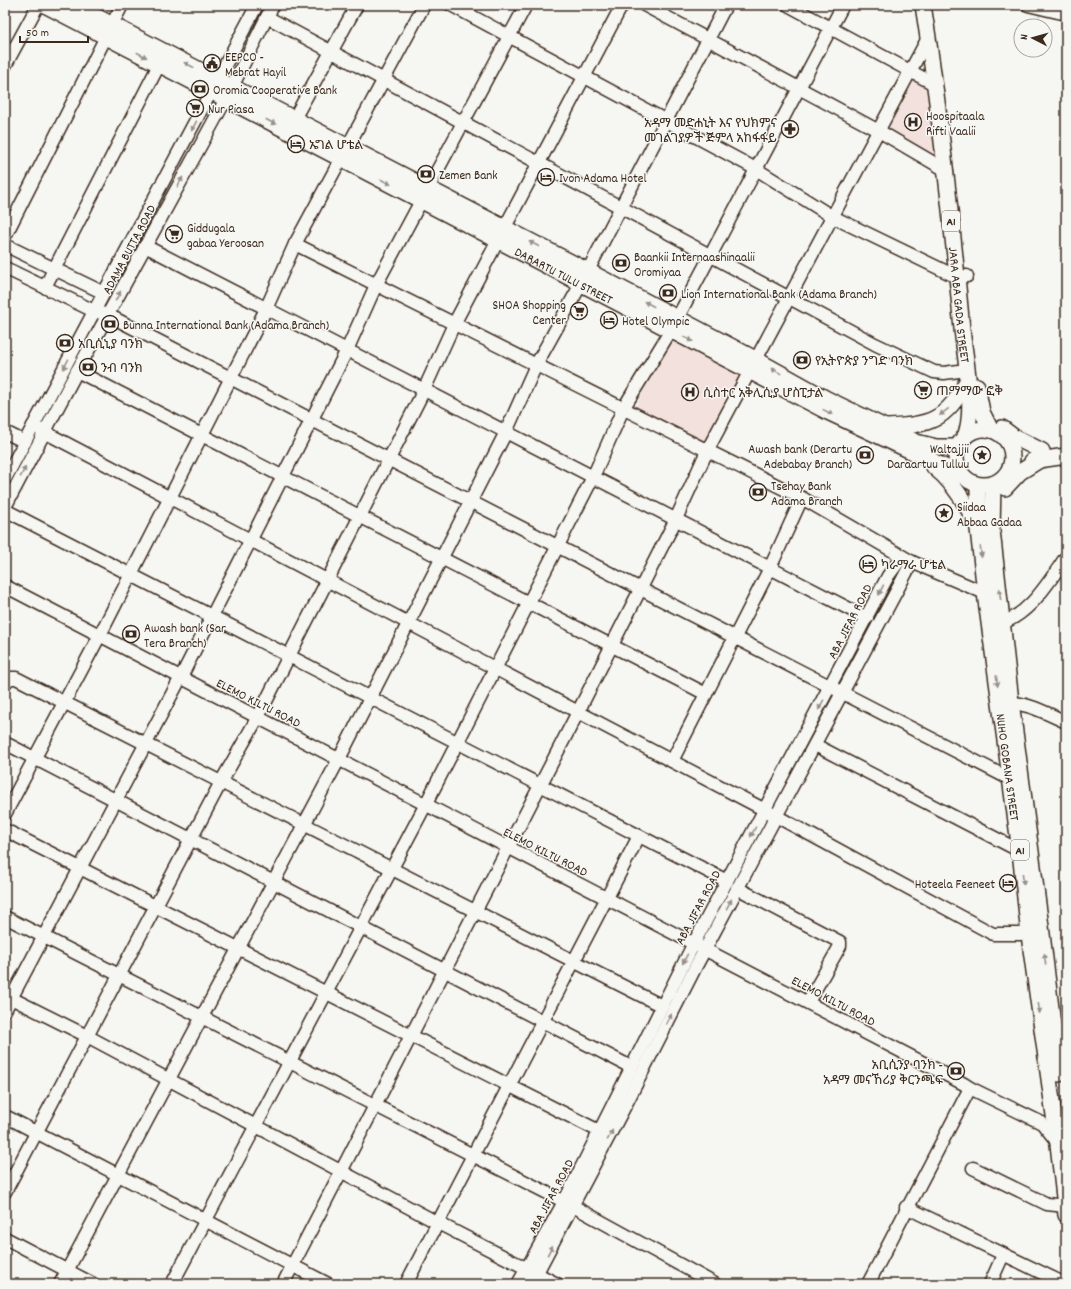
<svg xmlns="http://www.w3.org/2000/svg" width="1071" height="1289" viewBox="0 0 1071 1289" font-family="Dekko,'Noto Sans Ethiopic',sans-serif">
	<rect width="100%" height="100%" fill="#f6f6f2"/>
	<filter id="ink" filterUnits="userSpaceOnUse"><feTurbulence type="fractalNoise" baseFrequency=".025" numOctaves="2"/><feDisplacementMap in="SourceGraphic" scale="8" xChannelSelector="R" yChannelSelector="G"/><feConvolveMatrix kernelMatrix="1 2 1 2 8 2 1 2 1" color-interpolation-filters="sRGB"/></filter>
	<g filter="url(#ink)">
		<g fill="#f2e1dc">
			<path d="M 916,77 L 931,87 L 940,163 L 886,131 Z"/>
			<path d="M 672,334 L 746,373 L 709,448 L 634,410 Z"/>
		</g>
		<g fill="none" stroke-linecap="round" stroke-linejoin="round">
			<g stroke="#3b2a1e" stroke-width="15">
				<g id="minor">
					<path d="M 451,5 L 756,169 L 833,217 L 957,277 L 967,276"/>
					<path d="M 644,5 L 879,131 L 944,169"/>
					<path d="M 788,5 L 934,84"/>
					<path d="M 1028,5 L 1066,14"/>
					<path d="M 267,17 L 875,344 L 934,372 L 944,373 L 966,370"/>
					<path d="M 5,66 L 38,5"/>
					<path d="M 290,126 L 357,5"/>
					<path d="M 5,236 L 122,5"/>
					<path d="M 295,244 L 802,498 L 912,562 L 985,593"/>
					<path d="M 5,245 L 104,293"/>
					<path d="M 145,246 L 867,618"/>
					<path d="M 5,268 L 94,311 L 108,315 L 1010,779"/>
					<path d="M 45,287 L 163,57"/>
					<path d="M 77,371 L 706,694"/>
					<path d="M 33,426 L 765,810 L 993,934 L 1038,934"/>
					<path d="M 5,432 L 25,442"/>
					<path d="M 5,479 L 257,5"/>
					<path d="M 5,507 L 77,371 L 226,99 L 273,5"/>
					<path d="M 5,510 L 727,881"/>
					<path d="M 5,586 L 964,1084 L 970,1088 L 1042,1123 L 1059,1144"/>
					<path d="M 995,625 C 1028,618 1048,583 1066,557"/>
					<path d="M 5,683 L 10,678 L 16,678 L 662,1006"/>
					<path d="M 1003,703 C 1025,701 1046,713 1066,722"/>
					<path d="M 5,743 L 631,1067"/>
					<path d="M 815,745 L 1020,851"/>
					<path d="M 672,761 L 770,568 L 802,498"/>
					<path d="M 5,814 L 100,635 L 266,309 L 295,244 L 424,5"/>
					<path d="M 5,830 L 599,1131"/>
					<path d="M 737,888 L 840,942 L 840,946 L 808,1002"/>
					<path d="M 5,917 L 573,1206 L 715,1284"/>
					<path d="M 11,998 L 87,1036 L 438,1223 L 557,1284"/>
					<path d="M 5,1010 L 181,677 L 347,350 L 376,285 L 526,5"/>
					<path d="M 5,1116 L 328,1284"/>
					<path d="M 973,1168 L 1047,1204 L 1065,1206"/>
					<path d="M 5,1192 L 221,782 L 258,717 L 424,390 L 454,324 L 622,5"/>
					<path d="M 906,1207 L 1065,1284"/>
					<path d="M 5,1238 L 93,1284"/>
					<path d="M 60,1284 L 339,759 L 506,432 L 536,365 L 581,284 L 726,5"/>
					<path d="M 172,1284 L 426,804 L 593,477 L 623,409 L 671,330 L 843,5"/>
					<path d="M 283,1284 L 578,712 L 676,519 L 707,451 L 928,38"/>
					<path d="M 406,1284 L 639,836"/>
					<path d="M 518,1284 L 564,1202 L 694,943 L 888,576 L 902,557"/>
					<path d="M 531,1284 L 627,1102 L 696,966 L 912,562"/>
					<path d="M 868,1284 L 970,1088"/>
					<path d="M 990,1284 L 1003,1255"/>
				</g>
			</g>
			<g stroke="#3b2a1e" stroke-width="18">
				<g id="major">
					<path id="s1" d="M 45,5 L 828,412 L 962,475"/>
					<path d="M 74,5 L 588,271 L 757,360 L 827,399 L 916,442 L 936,447 L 958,447"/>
					<path id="s2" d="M 923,5 C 940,112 952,221 962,329 C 965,359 976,410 965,437"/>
					<path d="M 977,386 L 982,412 L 991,430"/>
					<path d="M 887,427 C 929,426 947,420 967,381"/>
					<path d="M 1002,428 L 1014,437 L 1042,451"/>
					<circle cx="984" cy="457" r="28"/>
					<path d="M 1032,461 L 1066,456"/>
					<path d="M 934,467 C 953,482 965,501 976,524"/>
					<path d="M 993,484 L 992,530 L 1011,702 L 1042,934 L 1059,1074"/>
					<path id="s3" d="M 978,485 L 978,529 L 985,593 L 1020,851 L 1029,935 L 1058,1144 L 1066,1215"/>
					<path d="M 1005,488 L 1020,472 L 1041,459"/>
				</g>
			</g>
			<use href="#minor" stroke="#f6f6f2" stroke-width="12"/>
			<use href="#major" stroke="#f6f6f2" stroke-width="15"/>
		</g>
		<defs><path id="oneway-solid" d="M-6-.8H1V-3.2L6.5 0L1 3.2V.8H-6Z"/></defs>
		<g fill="#989088">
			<use href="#oneway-solid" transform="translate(142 55) rotate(28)"/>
			<use href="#oneway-solid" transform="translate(189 65) rotate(-153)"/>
			<use href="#oneway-solid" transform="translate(271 122) rotate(27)"/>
			<use href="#oneway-solid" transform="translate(194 126) rotate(117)"/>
			<use href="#oneway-solid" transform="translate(180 182) rotate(-61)"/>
			<use href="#oneway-solid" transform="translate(386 182) rotate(27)"/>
			<use href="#oneway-solid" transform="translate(534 244) rotate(-153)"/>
			<use href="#oneway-solid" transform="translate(118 296) rotate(-62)"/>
			<use href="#oneway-solid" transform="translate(649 304) rotate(-152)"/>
			<use href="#oneway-solid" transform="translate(688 339) rotate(27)"/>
			<use href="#oneway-solid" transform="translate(66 364) rotate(118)"/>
			<use href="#oneway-solid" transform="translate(776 371) rotate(-151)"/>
			<use href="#oneway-solid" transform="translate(828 412) rotate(26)"/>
			<use href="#oneway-solid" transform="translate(944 412) rotate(143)"/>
			<use href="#oneway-solid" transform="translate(23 472) rotate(-62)"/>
			<use href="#oneway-solid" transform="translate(981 552) rotate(83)"/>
			<use href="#oneway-solid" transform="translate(881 590) rotate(117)"/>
			<use href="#oneway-solid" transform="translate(1000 594) rotate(-96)"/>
			<use href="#oneway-solid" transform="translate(997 681) rotate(83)"/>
			<use href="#oneway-solid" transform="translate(821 705) rotate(118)"/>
			<use href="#oneway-solid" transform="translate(753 832) rotate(118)"/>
			<use href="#oneway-solid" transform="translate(1023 879) rotate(84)"/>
			<use href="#oneway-solid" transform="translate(729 904) rotate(-62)"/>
			<use href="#oneway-solid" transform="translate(685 959) rotate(117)"/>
			<use href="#oneway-solid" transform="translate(1045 959) rotate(-97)"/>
			<use href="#oneway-solid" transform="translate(1039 1008) rotate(82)"/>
			<use href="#oneway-solid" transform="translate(669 1019) rotate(-63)"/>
			<use href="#oneway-solid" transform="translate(610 1135) rotate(-62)"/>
			<use href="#oneway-solid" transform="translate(550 1250) rotate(-62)"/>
		</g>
	</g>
	<defs>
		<g id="civic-ring" transform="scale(0.9)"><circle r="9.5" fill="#f6f6f2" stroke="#3b2a1e" stroke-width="1.5"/><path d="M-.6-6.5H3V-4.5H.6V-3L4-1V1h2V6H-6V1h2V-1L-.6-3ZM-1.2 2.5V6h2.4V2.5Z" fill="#3b2a1e"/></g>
		<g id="bank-ring" transform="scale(0.9)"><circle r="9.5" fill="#f6f6f2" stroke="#3b2a1e" stroke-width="1.5"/><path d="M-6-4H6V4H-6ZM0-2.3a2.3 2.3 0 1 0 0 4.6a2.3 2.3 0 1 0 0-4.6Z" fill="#3b2a1e"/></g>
		<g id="supermarket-ring" transform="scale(0.9)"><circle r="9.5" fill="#f6f6f2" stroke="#3b2a1e" stroke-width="1.5"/><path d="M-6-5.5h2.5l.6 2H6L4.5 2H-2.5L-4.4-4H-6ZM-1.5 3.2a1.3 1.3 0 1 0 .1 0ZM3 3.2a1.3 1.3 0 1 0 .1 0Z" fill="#3b2a1e"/></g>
		<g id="hospital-ring" transform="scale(0.9)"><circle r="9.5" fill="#f6f6f2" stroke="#3b2a1e" stroke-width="1.5"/><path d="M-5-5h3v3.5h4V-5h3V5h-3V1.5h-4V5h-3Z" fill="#3b2a1e"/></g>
		<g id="pharmacy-ring" transform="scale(0.9)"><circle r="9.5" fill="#f6f6f2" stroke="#3b2a1e" stroke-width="1.5"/><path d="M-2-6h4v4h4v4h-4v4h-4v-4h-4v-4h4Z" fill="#3b2a1e"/></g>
		<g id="hotel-ring" transform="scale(0.9)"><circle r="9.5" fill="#f6f6f2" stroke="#3b2a1e" stroke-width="1.5"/><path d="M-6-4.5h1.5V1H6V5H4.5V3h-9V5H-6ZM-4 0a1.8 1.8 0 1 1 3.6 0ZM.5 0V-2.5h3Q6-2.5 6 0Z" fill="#3b2a1e"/></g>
		<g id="sight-ring" transform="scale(0.9)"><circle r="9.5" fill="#f6f6f2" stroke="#3b2a1e" stroke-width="1.5"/><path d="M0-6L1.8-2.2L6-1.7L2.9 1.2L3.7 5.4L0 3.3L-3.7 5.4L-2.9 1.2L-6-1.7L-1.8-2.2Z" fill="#3b2a1e"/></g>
	</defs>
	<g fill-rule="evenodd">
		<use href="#civic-ring" x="212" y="63"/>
		<use href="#bank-ring" x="200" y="89"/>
		<use href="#supermarket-ring" x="195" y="108"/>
		<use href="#hospital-ring" x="913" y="122"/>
		<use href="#pharmacy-ring" x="790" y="129"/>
		<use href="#hotel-ring" x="296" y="144"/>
		<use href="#bank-ring" x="426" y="174"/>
		<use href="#hotel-ring" x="546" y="177"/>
		<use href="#supermarket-ring" x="174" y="234"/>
		<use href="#bank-ring" x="621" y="263"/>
		<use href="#bank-ring" x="668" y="293"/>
		<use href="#supermarket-ring" x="579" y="311"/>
		<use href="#hotel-ring" x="609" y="320"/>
		<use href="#bank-ring" x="110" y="324"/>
		<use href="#bank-ring" x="65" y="343"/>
		<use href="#bank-ring" x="802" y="360"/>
		<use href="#bank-ring" x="88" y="367"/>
		<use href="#supermarket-ring" x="923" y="390"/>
		<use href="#hospital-ring" x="690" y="392"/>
		<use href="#bank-ring" x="865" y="455"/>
		<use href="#sight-ring" x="982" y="455"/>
		<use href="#bank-ring" x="758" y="492"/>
		<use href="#sight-ring" x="944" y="513"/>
		<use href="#hotel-ring" x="868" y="564"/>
		<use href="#bank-ring" x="131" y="634"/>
		<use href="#hotel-ring" x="1008" y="883"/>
		<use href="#bank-ring" x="956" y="1071"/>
	</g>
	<g text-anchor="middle" stroke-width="3" stroke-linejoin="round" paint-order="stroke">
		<g fill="#f6f6f2" stroke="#73675e" stroke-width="1">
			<rect x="942" y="211" width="18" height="20" rx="3"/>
			<rect x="1011" y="840" width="18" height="20" rx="3"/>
		</g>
		<g font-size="12" font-weight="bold" fill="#3b2a1e">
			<text x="951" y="225">A1</text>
			<text x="1020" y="854">A1</text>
		</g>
		<g font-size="13" fill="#3b2a1e" stroke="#f6f6f2" text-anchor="start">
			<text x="225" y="61">EEPCO -<tspan x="225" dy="15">Mebrat Hayil</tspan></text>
			<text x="213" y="94">Oromia Cooperative Bank</text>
			<text x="208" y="113">Nur Piasa</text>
			<text x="926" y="120">Hoospitaala<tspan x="926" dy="15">Rifti Vaalii</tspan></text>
			<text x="777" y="127" text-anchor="end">አዳማ መድሐኒት እና የህክምና<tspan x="777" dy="15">መገልገያዎች ጅምላ አከፋፋይ</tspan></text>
			<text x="309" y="149">ኤግል ሆቴል</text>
			<text x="439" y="179">Zemen Bank</text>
			<text x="559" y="182">Ivon Adama Hotel</text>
			<text x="187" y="232">Giddugala<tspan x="187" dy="15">gabaa Yeroosan</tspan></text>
			<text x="634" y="261">Baankii Internaashinaalii<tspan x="634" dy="15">Oromiyaa</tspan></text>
			<text x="681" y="298">Lion International Bank (Adama Branch)</text>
			<text x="566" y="309" text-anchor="end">SHOA Shopping<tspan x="566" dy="15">Center</tspan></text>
			<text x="622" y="325">Hotel Olympic</text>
			<text x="123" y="329">Bunna International Bank (Adama Branch)</text>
			<text x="78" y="348">አቢሲኒያ ባንክ</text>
			<text x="815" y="365">የኢትዮጵያ ንግድ ባንክ</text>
			<text x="101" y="372">ንብ ባንክ</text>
			<text x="936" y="395">ጠማማው ፎቅ</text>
			<text x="703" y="397">ሲስተር አቅሊሲያ ሆስፒታል</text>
			<text x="852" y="453" text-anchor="end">Awash bank (Derartu<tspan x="852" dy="15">Adebabay Branch)</tspan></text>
			<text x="969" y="453" text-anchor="end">Waltajjii<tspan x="969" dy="15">Daraartuu Tulluu</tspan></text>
			<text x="771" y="490">Tsehay Bank<tspan x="771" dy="15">Adama Branch</tspan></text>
			<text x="957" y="511">Siidaa<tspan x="957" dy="15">Abbaa Gadaa</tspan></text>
			<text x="881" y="569">ካራማራ ሆቴል</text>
			<text x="144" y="632">Awash bank (Sar<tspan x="144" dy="15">Tera Branch)</tspan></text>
			<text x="995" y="888" text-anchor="end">Hoteela Feeneet</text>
			<text x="943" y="1069" text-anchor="end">አቢሲንያ ባንክ -<tspan x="943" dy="15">አዳማ መናኸሪያ ቅርንጫፍ</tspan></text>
		</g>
		<g font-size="13" fill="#3b2a1e" stroke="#f6f6f2">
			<text transform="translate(128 249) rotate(-62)" y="5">ADAMA BUTTA ROAD</text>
			<text dy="5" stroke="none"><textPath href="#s1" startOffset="585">DARARTU TULU STREET</textPath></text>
			<text dy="5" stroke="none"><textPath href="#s2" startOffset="302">JARA ABA GADA STREET</textPath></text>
			<text transform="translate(849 621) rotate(-63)" y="5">ABA JIFAR ROAD</text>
			<text transform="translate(259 702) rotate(27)" y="5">ELEMO KILTU ROAD</text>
			<text dy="5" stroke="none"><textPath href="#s3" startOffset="284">NUHO GOBANA STREET</textPath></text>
			<text transform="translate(546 851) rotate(27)" y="5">ELEMO KILTU ROAD</text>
			<text transform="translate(697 907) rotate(-62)" y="5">ABA JIFAR ROAD</text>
			<text transform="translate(834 1000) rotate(28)" y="5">ELEMO KILTU ROAD</text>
			<text transform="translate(550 1196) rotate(-62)" y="5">ABA JIFAR ROAD</text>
		</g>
	</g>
	<rect width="1071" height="1289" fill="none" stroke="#f6f6f2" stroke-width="20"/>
	<rect x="10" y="10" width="1051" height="1269" fill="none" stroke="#3b2a1e" stroke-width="1.5" filter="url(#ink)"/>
	<g transform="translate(1033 38) rotate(276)"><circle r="19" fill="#f6f6f2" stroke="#aba49d"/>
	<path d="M0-3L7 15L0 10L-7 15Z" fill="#3b2a1e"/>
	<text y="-6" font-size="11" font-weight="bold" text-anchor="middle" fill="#3b2a1e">N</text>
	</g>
	<path d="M20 36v6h68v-6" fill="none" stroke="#3b2a1e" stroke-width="2"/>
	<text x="26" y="36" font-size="12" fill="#3b2a1e" stroke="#f6f6f2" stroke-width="3" paint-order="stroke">50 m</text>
</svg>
